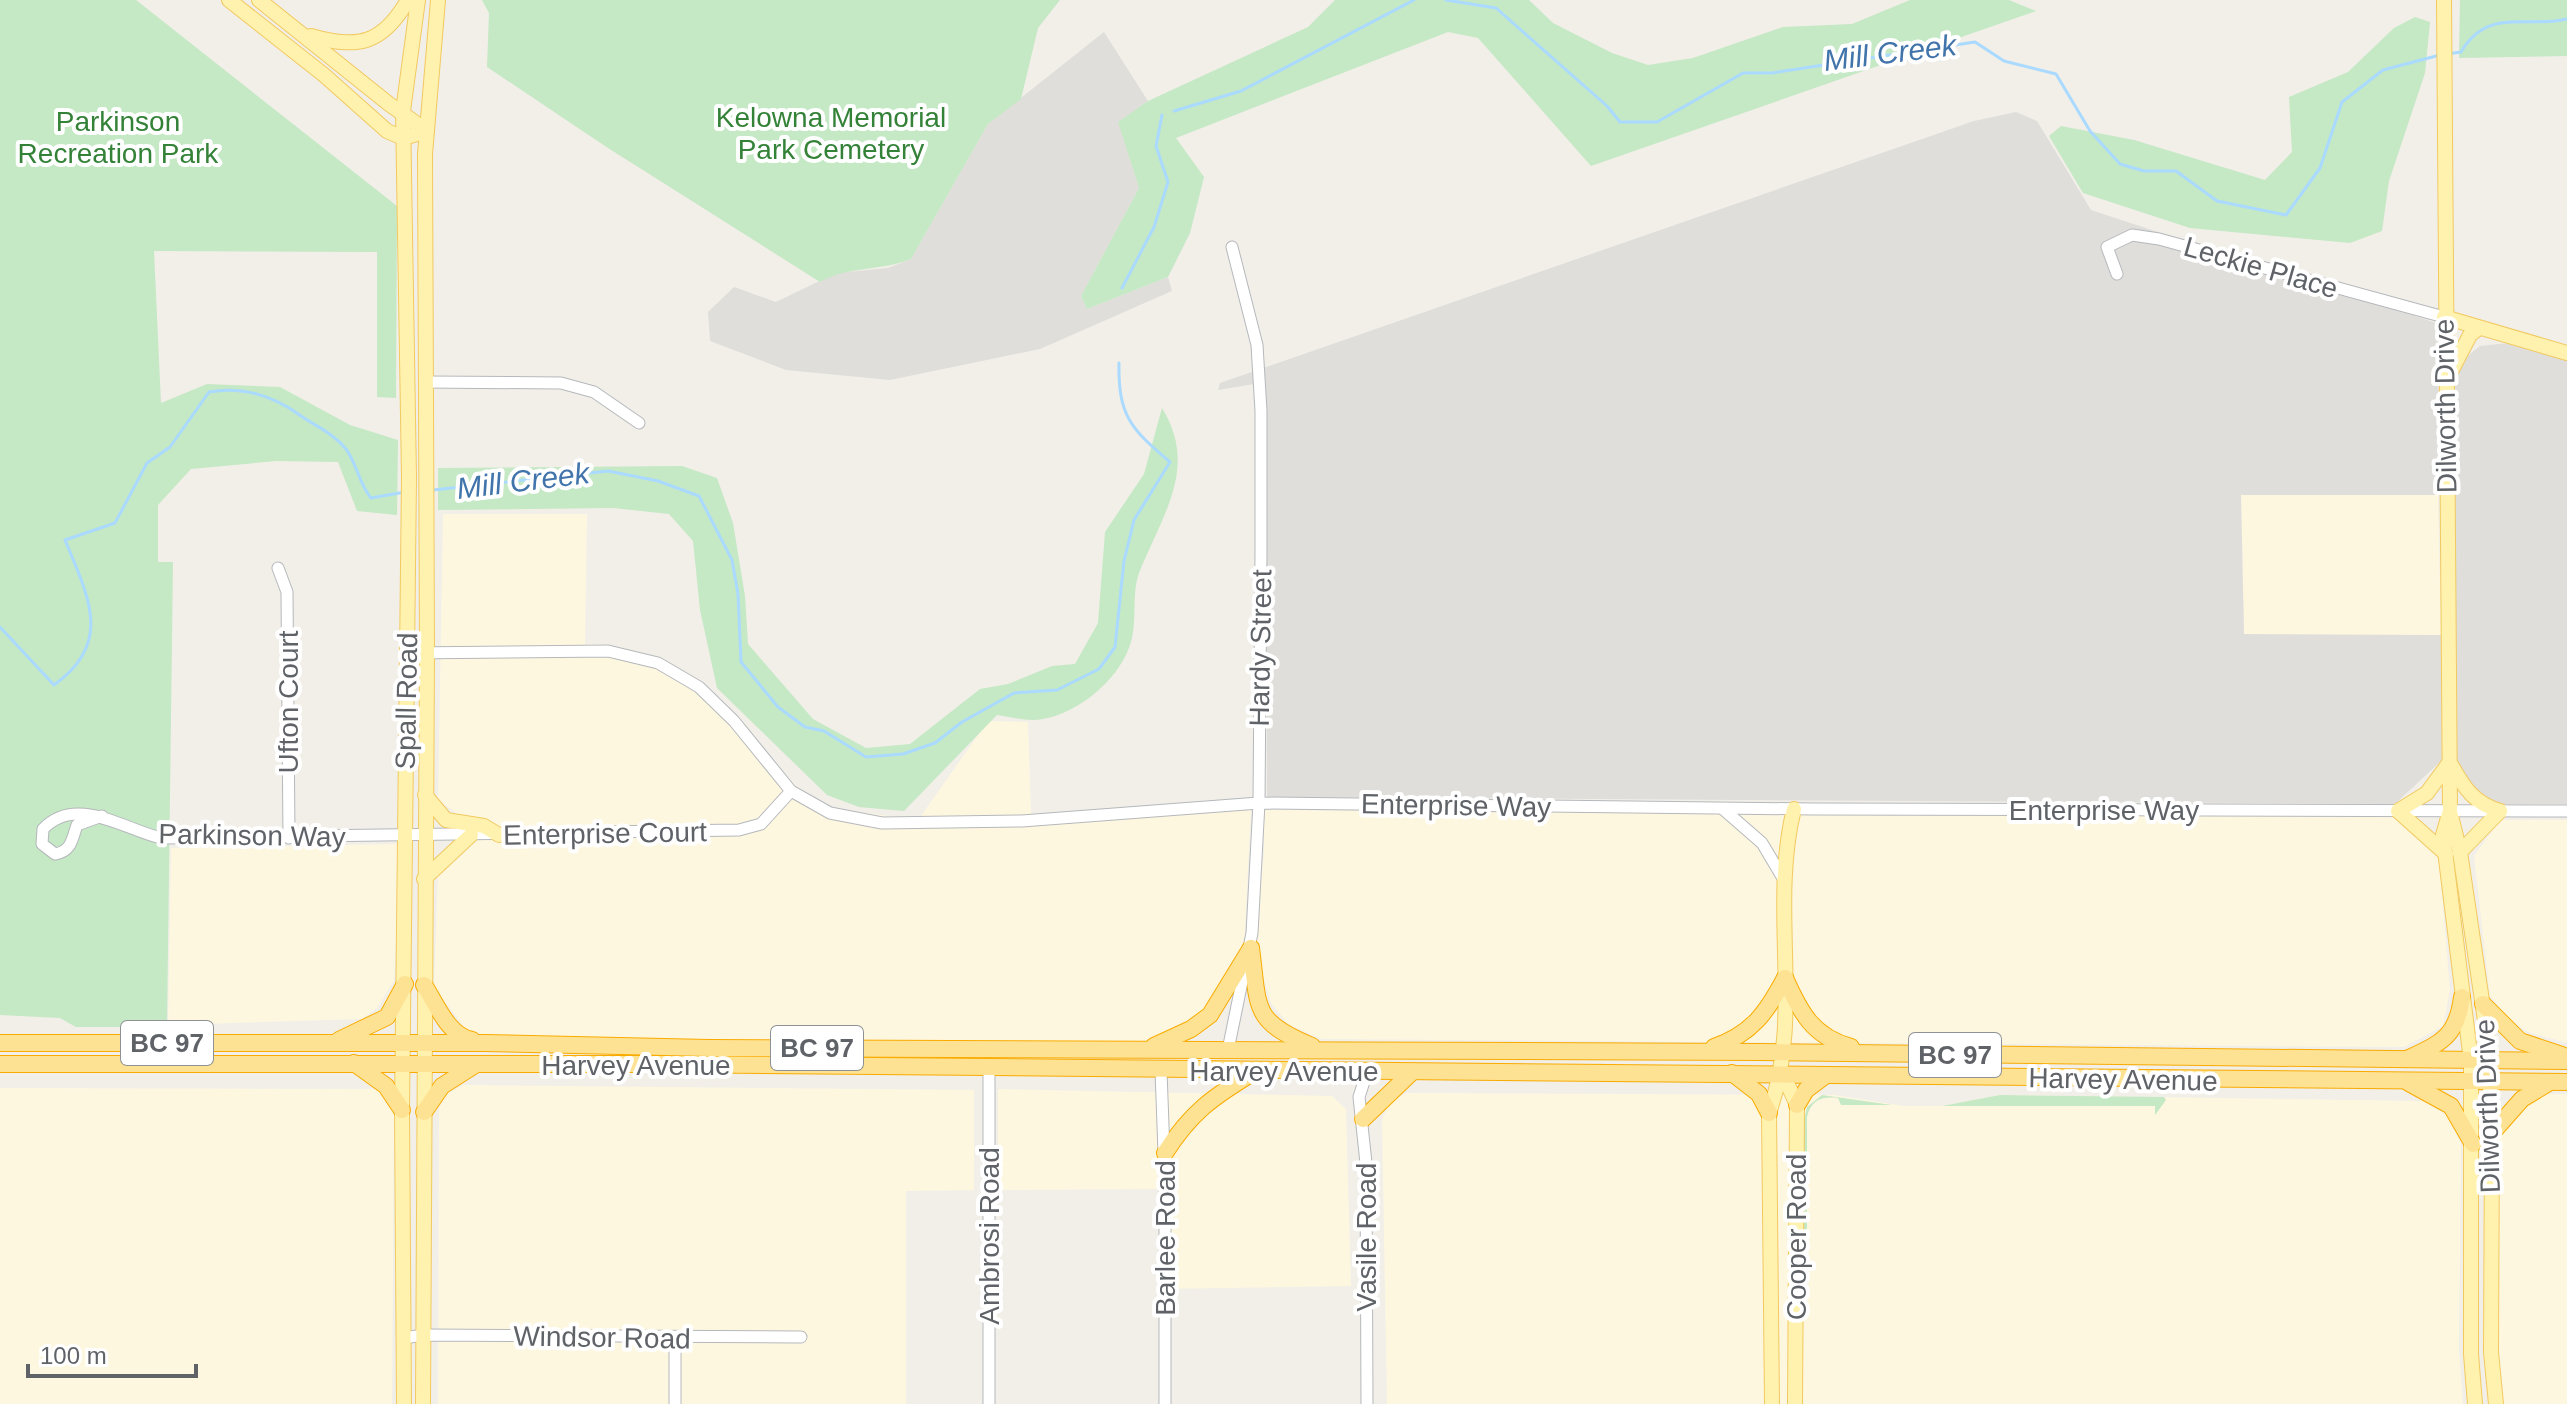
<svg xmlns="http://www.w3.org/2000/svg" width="2567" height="1404" viewBox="0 0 2567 1404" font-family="Helvetica,sans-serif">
	<rect width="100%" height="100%" fill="#f1efe8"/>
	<g fill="#fef7e0">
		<path d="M 2241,494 L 2438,495 L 2441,635 L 2244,635 Z"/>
		<path d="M 443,514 L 587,514 L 585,644 L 605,644 L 660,657 L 703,682 L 741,719 L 766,756 L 795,785 L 832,808 L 888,816 L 921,816 L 988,721 L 1028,722 L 1031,814 L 1251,810 L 1244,950 L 1226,973 L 1208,1010 L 1147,1041 L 489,1041 L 467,1031 L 434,987 L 438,871 L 483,832 L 438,800 Z"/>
		<path d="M 1263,810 L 2398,817 L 2439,859 L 2450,990 L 2443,1026 L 2404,1047 L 1321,1039 L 1288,1024 L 1271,1003 L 1255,949 L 1264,851 Z"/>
		<path d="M 2500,820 L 2567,820 L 2567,1043 L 2528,1032 L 2509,1019 L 2490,996 L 2474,856 Z"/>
		<path d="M 401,844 L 394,981 L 377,1008 L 362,1019 L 168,1025 L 171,848 Z"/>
		<path d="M 463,1085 L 974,1090 L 974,1190 L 906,1191 L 906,1404 L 438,1404 L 439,1108 L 447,1094 Z"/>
		<path d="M 0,1088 L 382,1089 L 394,1106 L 392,1404 L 0,1404 Z"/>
		<path d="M 998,1089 L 1332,1096 L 1346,1109 L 1351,1286 L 1160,1289 L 1160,1189 L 998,1190 Z"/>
		<path d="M 1407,1093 L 1834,1095 L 1904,1106 L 1942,1106 L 2000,1095 L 2423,1101 L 2448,1116 L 2461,1144 L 2459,1349 L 2463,1404 L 1387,1404 L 1382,1119 L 1390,1102 Z"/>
		<path d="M 2548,1094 L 2567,1094 L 2567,1404 L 2502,1404 L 2496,1303 L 2498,1131 L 2523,1102 Z"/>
	</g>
	<g fill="#e0deda">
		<path d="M 1104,32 L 1148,101 L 1119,122 L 1139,188 L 1081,296 L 1087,309 L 1168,277 L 1172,291 L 1040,349 L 890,380 L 786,370 L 710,341 L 708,312 L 734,287 L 776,302 L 836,273 L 888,268 L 911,259 L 988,124 Z"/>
		<path d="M 2016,112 L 2037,121 L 2091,210 L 2439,324 L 2438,495 L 2241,495 L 2244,634 L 2441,635 L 2442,760 L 2395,804 L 1267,797 L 1266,382 L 1218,390 L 1220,383 L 1974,121 Z"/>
		<path d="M 2509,343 L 2567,359 L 2567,804 L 2497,804 L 2465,781 L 2457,760 L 2450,381 L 2461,361 L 2480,346 Z"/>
	</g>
	<g fill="#c5e8c5">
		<path d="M 0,0 L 136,0 L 397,206 L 396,398 L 377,397 L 377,252 L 154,251 L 161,403 L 207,384 L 280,387 L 350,425 L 398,440 L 397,515 L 357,511 L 338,462 L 276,461 L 191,469 L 158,505 L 158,562 L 173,562 L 167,1027 L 76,1027 L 60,1018 L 0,1015 Z"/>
		<path d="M 482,0 L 1060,0 L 1038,28 L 1021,99 L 988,124 L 911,259 C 882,271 848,266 820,282 L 608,148 L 487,67 L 489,13 Z"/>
		<path d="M 1335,0 L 1529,0 L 1553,23 L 1612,53 L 1648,65 L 1693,58 L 1783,27 L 1852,24 L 1910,0 L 2009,0 L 2036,11 L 1591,166 L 1478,38 L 1448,32 L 1176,138 L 1204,177 L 1190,233 L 1168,277 L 1087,309 L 1081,296 L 1139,188 L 1118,122 L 1148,101 L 1308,27 Z"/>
		<path d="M 2460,0 L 2567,0 L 2567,56 L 2459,58 Z"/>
		<path d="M 2415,17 L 2430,22 L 2425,73 L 2389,181 L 2382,231 L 2350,243 L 2190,228 L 2083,193 L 2049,136 L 2061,126 L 2134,140 L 2265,180 L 2292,152 L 2289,97 L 2348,72 L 2394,28 Z"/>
		<path d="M 1162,408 C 1199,468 1162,515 1139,573 C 1131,595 1138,623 1130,645 C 1118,682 1072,719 1033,720 C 1022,720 1009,717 997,715 L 904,811 L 859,807 L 827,795 L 717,688 L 700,610 L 693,541 L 669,514 L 613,508 L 438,510 L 438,468 L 682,466 L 717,478 L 733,523 L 745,596 L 748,644 L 813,719 L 866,748 L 910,744 L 980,689 L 1008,684 L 1052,666 L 1075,664 L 1098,623 L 1105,532 L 1144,474 Z"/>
		<path d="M 1822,1095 L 1892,1105 L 1841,1105 L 1838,1098 C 1822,1096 1811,1100 1807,1117 L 1807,1246 L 1803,1236 L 1804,1120 L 1807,1107 Z"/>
		<path d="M 2000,1095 L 2164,1097 L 2166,1100 L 2155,1115 L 2155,1106 L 1942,1106 Z"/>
	</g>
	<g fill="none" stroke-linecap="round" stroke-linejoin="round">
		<g stroke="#aadaff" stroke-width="3">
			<path d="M 1446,0 L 1496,8 L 1607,106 L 1620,122 L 1657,122 L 1743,73 L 1772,73 L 1975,42 L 2004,61 L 2056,74 L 2090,131 L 2120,164 L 2144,171 L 2176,171 L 2217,201 L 2286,215 L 2320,168 L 2342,102 L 2383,70 L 2440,55"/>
			<path d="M 2447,54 L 2461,52 C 2488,6 2527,29 2567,19"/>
			<path d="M 1174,111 L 1241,91 L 1414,0"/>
			<path d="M 1122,288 L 1154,227 L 1168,182 L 1156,146 L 1162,115"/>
			<path d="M 433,490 L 608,471 L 658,481 L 699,496 L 732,560 L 738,594 L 741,662 L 778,707 L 805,727 L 824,731 L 866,757 L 903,754 L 935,743 L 962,722 L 1014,693 L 1057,690 L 1099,669 L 1115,647 L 1124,561 L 1134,520 L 1170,462 C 1131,429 1118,416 1119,363"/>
			<path d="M 0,627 L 54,685 C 114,643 88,596 65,540 L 115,523 L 147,463 L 170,447 L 209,392 C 244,386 274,396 301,416 C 317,427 333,433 346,449 C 357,464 359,484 371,498 L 405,492"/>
		</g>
		<g stroke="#b5b8bc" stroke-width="13">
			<g id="minor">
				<path d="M 2117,274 L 2107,247 L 2132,235 L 2159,239 L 2444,317"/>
				<path d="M 425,382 L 561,383 L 594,392 L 639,423"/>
				<path d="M 278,568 L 287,592 L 289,838"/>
				<path d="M 408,653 L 608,651 L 658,663 L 699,687 L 734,721 L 791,791 L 830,813 L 882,823 L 1022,821 L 1259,803 L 1813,809 L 2567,811"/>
				<path d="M 1723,809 L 1762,843 L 1784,880"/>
				<path d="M 102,816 L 77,825 C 72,839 72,851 55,854 L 42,844 L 43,829 C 76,794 125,830 161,838 L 739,830 L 761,824 L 791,791"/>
				<path d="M 1228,1050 L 1252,933 L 1259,803 L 1261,551 L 1261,411 L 1257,345 L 1232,247"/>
				<path d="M 1161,1071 L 1165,1180 L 1165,1404"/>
				<path d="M 404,1338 L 423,1335 L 801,1337"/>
				<path d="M 675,1404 L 675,1338"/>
				<path d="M 989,1404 L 989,1068"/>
				<path d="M 1367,1404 L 1366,1163 L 1359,1097 L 1367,1072"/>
			</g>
		</g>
		<g stroke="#f2c960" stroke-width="16">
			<g id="major">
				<path d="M 229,0 L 324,75 L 387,131 L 403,138 L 427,131"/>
				<path d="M 259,0 L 389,104 L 427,131"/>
				<path d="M 2444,0 L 2450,811 L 2443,835 L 2471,1061 L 2471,1354 L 2475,1404"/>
				<path d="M 311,36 C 359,50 383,43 408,0"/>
				<path d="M 2444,317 L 2567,353"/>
				<path d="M 2446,381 L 2470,335 L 2479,328"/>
				<path d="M 2452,766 C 2464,788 2475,804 2500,811"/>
				<path d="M 425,795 L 446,820 L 484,826 L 499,835"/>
				<path d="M 2450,812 L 2460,852 L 2488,1041 L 2492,1133 L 2491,1352 L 2496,1404"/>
				<path d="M 2460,852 L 2500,811"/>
				<path d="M 2446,854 L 2398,811 L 2427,793 L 2449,763"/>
				<path d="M 424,879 L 471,835"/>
				<path d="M 1783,1074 L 1797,1105 L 1795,1404"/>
				<path d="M 404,1404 L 402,1110 L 409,477 L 403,111 L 418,0"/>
				<path d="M 423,1404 L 427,652 L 425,154 L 438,0"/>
				<path d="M 1772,1404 L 1769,1113 C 1804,1016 1769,909 1794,809"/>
			</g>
		</g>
		<g stroke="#f9ab00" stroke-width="18">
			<g id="highway">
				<path d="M 1251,948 C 1259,1008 1251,1021 1312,1046"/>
				<path d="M 1785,978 C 1800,1012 1813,1037 1851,1047"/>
				<path d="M 424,985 C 436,1003 448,1036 472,1040"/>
				<path d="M 2483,1004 L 2520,1041 L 2562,1055"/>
				<path d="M 339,1040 L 387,1017 L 405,984"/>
				<path d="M 0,1043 L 485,1043 L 709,1048 L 1761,1052 L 2567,1061"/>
				<path d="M 1154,1046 L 1191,1029 L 1210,1015 L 1251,948"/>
				<path d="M 1714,1047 C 1752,1034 1767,1012 1785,978"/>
				<path d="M 2407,1059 C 2441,1043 2457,1037 2462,997"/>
				<path d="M 354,1063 L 386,1086 L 402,1110"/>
				<path d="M 0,1064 L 664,1064 L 2567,1082"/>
				<path d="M 1732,1073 L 1759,1094 L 1769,1113"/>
				<path d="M 2409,1083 L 2451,1106 L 2473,1144"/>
				<path d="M 1797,1105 L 1806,1090 L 1826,1075"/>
				<path d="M 424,1112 L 442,1086 L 475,1065"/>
				<path d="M 1363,1119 L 1412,1072"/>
				<path d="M 2492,1133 L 2522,1099 L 2550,1082"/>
				<path d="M 1165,1153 C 1191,1112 1213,1097 1254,1072"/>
			</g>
		</g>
		<use href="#minor" stroke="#fff" stroke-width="11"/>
		<use href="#major" stroke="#fff2af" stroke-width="14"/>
		<use href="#highway" stroke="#fde293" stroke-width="16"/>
	</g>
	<g text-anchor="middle" stroke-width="8" stroke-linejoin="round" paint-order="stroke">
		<g fill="#fff" stroke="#8f9295" stroke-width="2">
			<rect x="121" y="1021" width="92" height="44" rx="6"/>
			<rect x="771" y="1026" width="92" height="44" rx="6"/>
			<rect x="1909" y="1033" width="92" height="44" rx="6"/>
		</g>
		<g font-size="26" font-weight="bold" fill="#5f6368">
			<text x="167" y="1052">BC 97</text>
			<text x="817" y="1057">BC 97</text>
			<text x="1955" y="1064">BC 97</text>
		</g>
		<g font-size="28" fill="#348238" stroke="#fff">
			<text x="831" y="127">Kelowna Memorial<tspan x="831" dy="32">Park Cemetery</tspan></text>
			<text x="118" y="131">Parkinson<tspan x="118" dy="32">Recreation Park</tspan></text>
		</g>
		<g font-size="28" fill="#5f6368" stroke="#fff">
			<text transform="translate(2261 267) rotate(16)" y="10">Leckie Place</text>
			<text transform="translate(2445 406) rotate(-91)" y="10">Dilworth Drive</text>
			<text transform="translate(1260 648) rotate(-89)" y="10">Hardy Street</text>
			<text transform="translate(406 701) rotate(-89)" y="10">Spall Road</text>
			<text transform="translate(288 702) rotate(-90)" y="10">Ufton Court</text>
			<text transform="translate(1456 805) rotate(1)" y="10">Enterprise Way</text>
			<text x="2104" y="820">Enterprise Way</text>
			<text transform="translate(605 833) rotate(-1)" y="10">Enterprise Court</text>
			<text transform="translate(252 835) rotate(1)" y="10">Parkinson Way</text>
			<text x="636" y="1075">Harvey Avenue</text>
			<text x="1284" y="1081">Harvey Avenue</text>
			<text transform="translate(2123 1079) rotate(1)" y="10">Harvey Avenue</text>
			<text transform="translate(2487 1106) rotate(-92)" y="10">Dilworth Drive</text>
			<text transform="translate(989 1236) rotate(-90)" y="10">Ambrosi Road</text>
			<text transform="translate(1366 1237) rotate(-90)" y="10">Vasile Road</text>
			<text transform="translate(1796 1237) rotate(-90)" y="10">Cooper Road</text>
			<text transform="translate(1165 1238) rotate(-90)" y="10">Barlee Road</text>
			<text transform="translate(602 1337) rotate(1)" y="10">Windsor Road</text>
		</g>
		<g font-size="30" font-style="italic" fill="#4174aa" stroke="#fff">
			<text transform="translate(1890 53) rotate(-7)" y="10">Mill Creek</text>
			<text transform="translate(523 481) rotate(-7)" y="10">Mill Creek</text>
		</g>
	</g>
	<path d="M28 1364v12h168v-12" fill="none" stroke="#5f6368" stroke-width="4"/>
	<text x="40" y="1364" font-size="24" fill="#5f6368" stroke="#ffffff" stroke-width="6" paint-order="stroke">100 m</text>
</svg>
